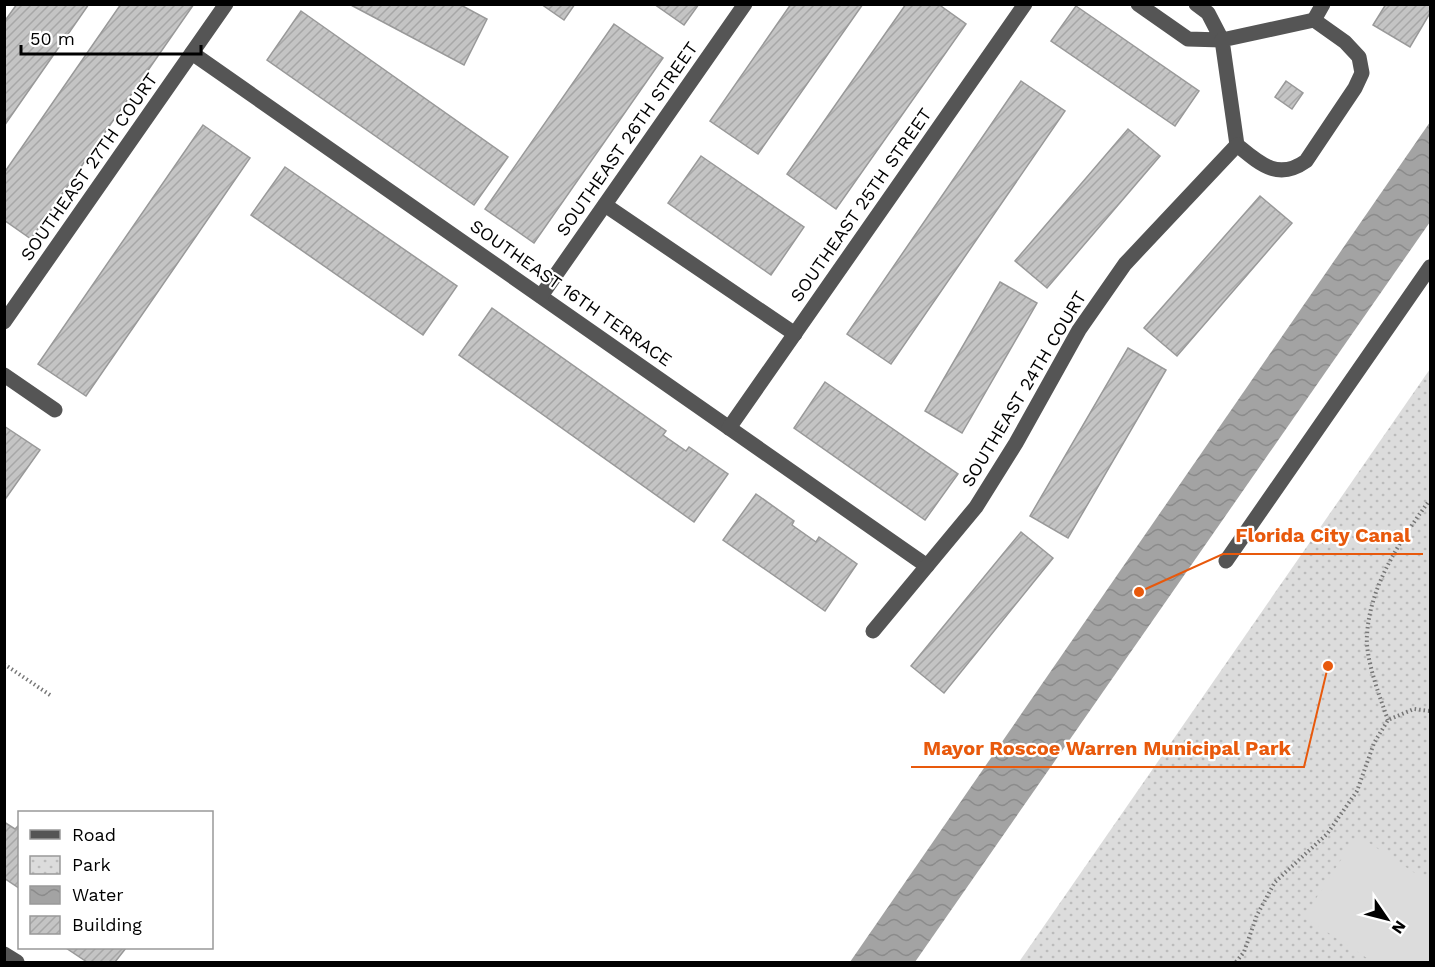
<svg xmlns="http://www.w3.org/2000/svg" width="1435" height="967" viewBox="0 0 1435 967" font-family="'Work Sans',sans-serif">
	<defs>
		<pattern id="park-dots" width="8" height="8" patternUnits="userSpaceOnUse" patternTransform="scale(1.5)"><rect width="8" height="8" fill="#dcdcdc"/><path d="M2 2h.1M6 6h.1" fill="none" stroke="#bbb" stroke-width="1.8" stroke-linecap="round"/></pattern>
		<pattern id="water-waves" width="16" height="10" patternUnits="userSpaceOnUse" patternTransform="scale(1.5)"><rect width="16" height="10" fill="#a3a3a3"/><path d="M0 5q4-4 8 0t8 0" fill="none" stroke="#8b8b8b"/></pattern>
		<pattern id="building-hatch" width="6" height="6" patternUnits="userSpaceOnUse" patternTransform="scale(1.5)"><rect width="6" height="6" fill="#c4c4c4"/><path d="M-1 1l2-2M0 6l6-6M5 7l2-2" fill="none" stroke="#a7a7a7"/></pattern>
	</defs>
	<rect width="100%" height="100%" fill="#fff"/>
	<path fill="url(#park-dots)" d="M 1430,369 L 1430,962 L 1019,962 Z"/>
	<path fill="#dcdcdc" d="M 1357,835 L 1430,883 L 1430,962 L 1373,962 L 1304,917 Z"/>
	<path fill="url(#water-waves)" d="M 1430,122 L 1430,222 L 915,962 L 850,962 Z"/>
	<g fill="url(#building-hatch)" stroke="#999" stroke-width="1.5">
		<path d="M 17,4 L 89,4 L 4,126 L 4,22 Z"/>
		<path d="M 121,4 L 194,4 L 31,239 L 4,220 L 4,173 Z"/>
		<path d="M 349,4 L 459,4 L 487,19 L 464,65 Z"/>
		<path d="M 541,4 L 575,4 L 564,20 Z"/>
		<path d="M 654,4 L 699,4 L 684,25 Z"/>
		<path d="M 791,4 L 863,4 L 758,154 L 710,121 Z"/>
		<path d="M 906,4 L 938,4 L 966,24 L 836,209 L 787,174 Z"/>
		<path d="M 1386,4 L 1430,4 L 1430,13 L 1410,47 L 1373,25 Z"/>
		<path d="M 1076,6 L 1199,91 L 1175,126 L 1051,41 Z"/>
		<path d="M 301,11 L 508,157 L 474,205 L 267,60 Z"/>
		<path d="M 614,24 L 663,58 L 534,243 L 485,209 Z"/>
		<path d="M 1021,81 L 1065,111 L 891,364 L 847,334 Z"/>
		<path d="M 1286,81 L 1303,93 L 1292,109 L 1275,97 Z"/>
		<path d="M 203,125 L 250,158 L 86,396 L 38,364 Z"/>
		<path d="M 1128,129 L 1160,156 L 1047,288 L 1015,261 Z"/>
		<path d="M 701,156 L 804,227 L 771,275 L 668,203 Z"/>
		<path d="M 285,167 L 457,286 L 423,335 L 251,215 Z"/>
		<path d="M 1260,196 L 1292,223 L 1177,356 L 1144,328 Z"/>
		<path d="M 1000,282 L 1037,303 L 962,433 L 925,411 Z"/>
		<path d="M 492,308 L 666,431 L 663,435 L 686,451 L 689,447 L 728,474 L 694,522 L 459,355 Z"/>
		<path d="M 1128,348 L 1166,370 L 1068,538 L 1030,516 Z"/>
		<path d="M 825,382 L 958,474 L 925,520 L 794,428 Z"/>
		<path d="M 4,426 L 40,450 L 6,498 L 4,497 Z"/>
		<path d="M 756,494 L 794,521 L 792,525 L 816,542 L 819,537 L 857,564 L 825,611 L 723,540 Z"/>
		<path d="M 1021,532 L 1053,558 L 944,693 L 911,666 Z"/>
		<path d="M 4,822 L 15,829 L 20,824 L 19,888 L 4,878 Z"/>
		<path d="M 66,948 L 126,948 L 115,962 L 87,962 Z"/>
	</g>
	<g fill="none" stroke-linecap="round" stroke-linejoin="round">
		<g stroke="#777" stroke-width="4" stroke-dasharray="1.5 3" stroke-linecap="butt">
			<path d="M 4,664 L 50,695"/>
			<path d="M 1388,720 C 1380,698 1365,658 1367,635 C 1370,585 1400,541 1429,501"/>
			<path d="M 1236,962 L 1244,952 L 1257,915 L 1275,882 L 1327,834 L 1357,791 L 1374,743 L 1388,720 L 1414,709 L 1430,711"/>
		</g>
		<g stroke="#555" stroke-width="15">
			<path d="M 1138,4 L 1188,39 L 1222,40 L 1208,13 L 1196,4"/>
			<path d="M 1314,20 L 1345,42 L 1359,57 L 1362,73 L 1355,88 L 1306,161 C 1278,181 1260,164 1237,145 L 1222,40 Z"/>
			<path d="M 1314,20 L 1323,4"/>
			<path d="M 192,53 L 927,566"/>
			<path d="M 605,205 L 795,334"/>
			<path d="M 541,296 L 745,4"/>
			<path d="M 4,322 L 226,4"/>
			<path d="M 4,375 L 55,410"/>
			<path d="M 729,428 L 1025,4"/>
			<path d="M 1226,561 L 1430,267"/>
			<path d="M 873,631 L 976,507 L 1016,443 L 1079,330 L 1125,264 L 1237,145"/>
			<path d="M 4,954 L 17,962"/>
		</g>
	</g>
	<g text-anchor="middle" stroke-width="4.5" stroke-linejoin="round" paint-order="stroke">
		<g font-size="18" fill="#000" stroke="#fff">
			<text transform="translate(627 139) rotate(-55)" y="6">SOUTHEAST 26TH STREET</text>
			<text transform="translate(89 167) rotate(-55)" y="6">SOUTHEAST 27TH COURT</text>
			<text transform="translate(861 205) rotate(-55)" y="6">SOUTHEAST 25TH STREET</text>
			<text transform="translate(571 293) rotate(35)" y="6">SOUTHEAST 16TH TERRACE</text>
			<text transform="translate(1024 389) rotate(-59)" y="6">SOUTHEAST 24TH COURT</text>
		</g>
	</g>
	<path fill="none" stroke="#e8590c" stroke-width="2" d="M1139 592L1223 554H1423M1328 666L1304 767H911"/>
	<g fill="#e8590c" stroke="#fff" stroke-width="2">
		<circle cx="1139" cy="592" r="6"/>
		<circle cx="1328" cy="666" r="6"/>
	</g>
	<g font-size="20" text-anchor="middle" font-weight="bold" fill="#e8590c" stroke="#fff" stroke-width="4.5" stroke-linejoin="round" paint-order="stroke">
		<text x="1323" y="542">Florida City Canal</text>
		<text x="1107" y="755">Mayor Roscoe Warren Municipal Park</text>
	</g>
	<rect width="1435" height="967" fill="none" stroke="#000000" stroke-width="12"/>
	<rect x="18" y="811" width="195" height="138" fill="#ffffff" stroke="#999999" stroke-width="1.5"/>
	<rect x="30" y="830" width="30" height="9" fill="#555555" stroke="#999999" stroke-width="1.5"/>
	<text x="72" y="841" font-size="18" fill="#000000">Road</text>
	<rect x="30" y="856" width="30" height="18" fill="url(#park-dots)" stroke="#999999" stroke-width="1.5"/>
	<text x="72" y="871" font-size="18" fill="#000000">Park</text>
	<rect x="30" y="886" width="30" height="18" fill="url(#water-waves)" stroke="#999999" stroke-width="1.5"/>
	<text x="72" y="901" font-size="18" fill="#000000">Water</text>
	<rect x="30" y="916" width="30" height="18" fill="url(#building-hatch)" stroke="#999999" stroke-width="1.5"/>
	<text x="72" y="931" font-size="18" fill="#000000">Building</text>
	<g transform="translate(1387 919) rotate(125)" stroke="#ffffff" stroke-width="4.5" paint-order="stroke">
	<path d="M0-4.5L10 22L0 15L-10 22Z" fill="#000000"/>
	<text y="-9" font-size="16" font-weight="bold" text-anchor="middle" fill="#000000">N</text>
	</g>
	<path d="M21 45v9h180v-9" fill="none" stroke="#000000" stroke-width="3"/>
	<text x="30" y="45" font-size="18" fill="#000000" stroke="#ffffff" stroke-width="4.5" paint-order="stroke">50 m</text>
</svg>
